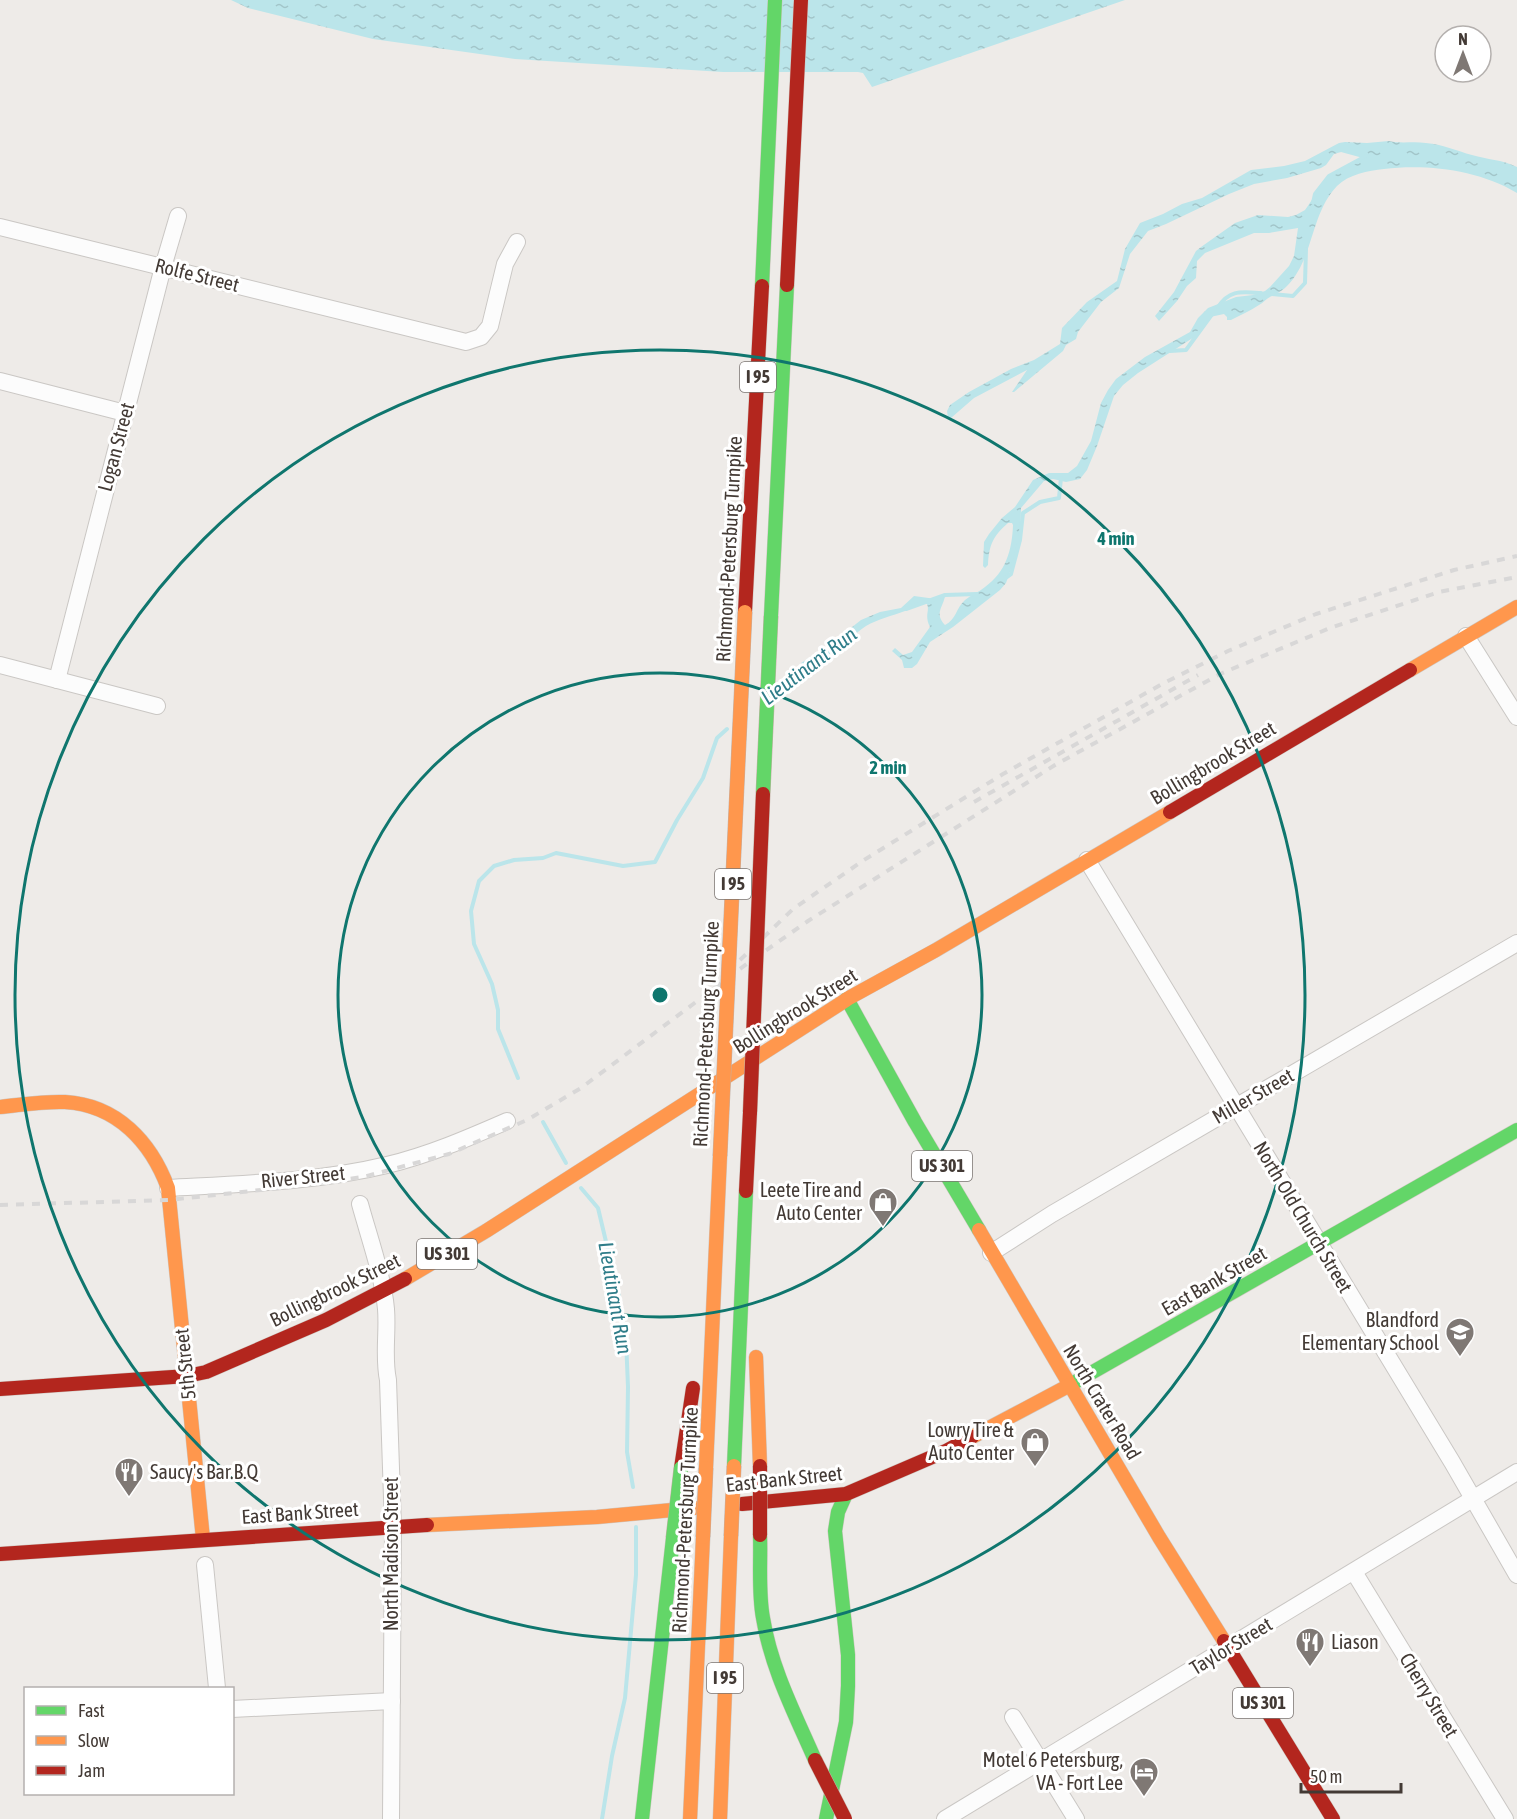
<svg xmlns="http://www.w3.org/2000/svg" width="1517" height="1819" viewBox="0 0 1517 1819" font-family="'Asap Condensed',sans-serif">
	<defs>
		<pattern id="water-ripples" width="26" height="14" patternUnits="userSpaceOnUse" patternTransform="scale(1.5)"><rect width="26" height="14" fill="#bbe5ea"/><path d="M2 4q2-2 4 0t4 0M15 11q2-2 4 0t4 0" fill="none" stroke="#a2c5c9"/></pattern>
	</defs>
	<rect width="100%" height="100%" fill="#eeebe8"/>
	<g fill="url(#water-ripples)">
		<path d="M 231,0 L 1125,0 L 872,87 L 863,73 L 858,72 L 723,72 L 515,59 L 373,39 L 248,8 Z"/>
		<path d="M 1389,141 C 1402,144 1413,141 1426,143 C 1442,144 1457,151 1472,155 C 1488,160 1501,159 1517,167 L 1517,193 C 1478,170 1428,164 1384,169 C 1368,171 1349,174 1337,186 C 1310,214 1314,260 1286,287 C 1281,292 1275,294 1270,297 C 1266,299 1263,303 1259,305 C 1250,311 1240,315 1231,320 L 1227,320 L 1227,317 L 1224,314 L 1210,317 L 1205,322 L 1199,334 L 1138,373 L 1123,385 L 1114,396 L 1097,446 L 1087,470 L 1080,479 L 1066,482 L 1053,479 L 1044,481 L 1021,508 L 1020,543 L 1006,583 L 1000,590 L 953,627 L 930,642 L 917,664 L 912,668 L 904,668 L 902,660 L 892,651 L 895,648 L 903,655 L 912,652 L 930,627 C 924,615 930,611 927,604 C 918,603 914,607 905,611 C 892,616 878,619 866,626 C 843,642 827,662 800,672 L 801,663 L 832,643 L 861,620 L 880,612 L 901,608 L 914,596 L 936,599 L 945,596 C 943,608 934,613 945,625 C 956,620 956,608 965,600 C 971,595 979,592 985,587 C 1006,572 1012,550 1013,525 L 1012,523 L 1008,523 C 993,536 989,545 988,565 L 985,568 L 983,566 L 984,542 L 989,534 L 1002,518 L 1015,507 L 1033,480 L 1049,473 L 1068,473 L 1077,466 L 1091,441 L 1101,403 L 1108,390 L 1116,379 L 1145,357 L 1190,332 L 1198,318 L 1208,308 L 1236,297 L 1253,295 L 1265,291 L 1270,287 L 1289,266 L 1294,256 L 1298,228 L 1269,233 L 1254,233 L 1205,253 L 1197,261 L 1196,278 L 1187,286 L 1177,301 L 1159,321 L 1155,316 L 1174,292 L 1196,251 L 1201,247 L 1235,223 L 1258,215 L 1288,217 L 1296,215 L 1305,210 C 1314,198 1323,179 1337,171 C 1346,166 1355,165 1363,158 L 1341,152 L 1334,154 L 1326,165 L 1321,168 L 1287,178 L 1254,184 L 1229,194 L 1166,224 L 1148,231 L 1130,254 L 1119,288 L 1101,302 L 1078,332 L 1076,339 L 1066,345 L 1063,351 L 1014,392 L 1012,392 L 1027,370 L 974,398 L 951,418 L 948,418 L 947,411 L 950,405 L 969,392 L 1011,369 L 1034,360 L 1060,344 L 1062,328 L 1087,302 L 1117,281 L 1125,249 L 1140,223 L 1163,214 L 1182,204 L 1202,198 L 1251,170 L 1284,166 L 1305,161 L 1339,143 L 1345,142 L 1367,143 Z"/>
	</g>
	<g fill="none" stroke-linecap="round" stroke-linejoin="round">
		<g stroke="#bbe5ea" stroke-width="4">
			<path d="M 1313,203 L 1315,194 L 1329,176 L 1366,156"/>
			<path d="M 1272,294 L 1293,296 L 1305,283 L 1306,249"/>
			<path d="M 1218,307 C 1230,289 1242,292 1261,293"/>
			<path d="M 1170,351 L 1186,350 L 1213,313"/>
			<path d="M 1004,579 L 1011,574 L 1020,540 L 1023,513 L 1040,502 L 1059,498 L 1061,478"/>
			<path d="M 906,609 L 945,595 L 977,594"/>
			<path d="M 780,687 L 804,667"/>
			<path d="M 518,1078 L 498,1029 L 498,1010 L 492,984 L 474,944 L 471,911 L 479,881 L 494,866 L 514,860 L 543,858 L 556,853 L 623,866 L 655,862 L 677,820 L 703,778 L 717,738 L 727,729"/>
			<path d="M 543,1122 L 566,1163"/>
			<path d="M 581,1188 L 598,1208 L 618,1292 L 626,1339 L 628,1387 L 627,1452 L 633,1487"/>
			<path d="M 602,1819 L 612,1756 L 625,1698 L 636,1575 L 636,1527"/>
		</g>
		<g stroke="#cac7c4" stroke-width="18">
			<g id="street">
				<path d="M 0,227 L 466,342 L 481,337 L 490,326 L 505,264 L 517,242"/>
				<path d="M 0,381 L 125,413"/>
				<path d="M 1466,636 L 1517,717"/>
				<path d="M 0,665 L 157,706"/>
				<path d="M 57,680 L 163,267 L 178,216"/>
				<path d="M 1087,860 L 1452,1462 L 1517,1575"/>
				<path d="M 168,1188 C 240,1184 317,1182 387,1165 C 429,1155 468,1138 507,1121"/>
				<path d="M 360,1204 C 369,1237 383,1276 386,1309 C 388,1333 383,1356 388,1380 L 393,1527 L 391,1819"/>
				<path d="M 991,1253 L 1052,1214 L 1517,943"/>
				<path d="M 205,1565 L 217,1688"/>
				<path d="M 1354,1572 L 1505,1819"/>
				<path d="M 232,1709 L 392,1701"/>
				<path d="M 1013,1717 L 1076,1819"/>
				<path d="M 945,1819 L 1517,1472"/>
			</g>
		</g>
		<g stroke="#cec7c1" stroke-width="15">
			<g id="fast">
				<path d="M 762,286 L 775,0"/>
				<path d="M 771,616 L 787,285"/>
				<path d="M 846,1000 L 847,999 L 915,1122 L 979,1230"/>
				<path d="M 1070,1385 L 1517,1130"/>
				<path d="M 734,1466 L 746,1191"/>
				<path d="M 760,1535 C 761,1561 758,1592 763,1618 C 771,1668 795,1714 815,1760"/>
				<path d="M 642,1819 L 673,1538"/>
				<path d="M 826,1819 L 846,1722 L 848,1686 L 848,1655 L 835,1531 L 838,1512 L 846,1494"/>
			</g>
		</g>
		<g stroke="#cec7c1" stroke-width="15">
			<g id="slow">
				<path d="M 1410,670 L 1517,607"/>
				<path d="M 847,999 L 936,950 L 1170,812"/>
				<path d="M 0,1107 C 21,1105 43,1101 65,1102 C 117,1105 151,1142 168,1188 L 203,1539"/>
				<path d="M 979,1230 L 1159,1537 L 1224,1641"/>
				<path d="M 405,1279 L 486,1231 L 846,1000"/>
				<path d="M 756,1357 L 760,1466"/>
				<path d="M 972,1437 L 1070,1385"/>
				<path d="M 706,1468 L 720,1156"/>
				<path d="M 427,1525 L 597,1517 L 694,1508"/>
				<path d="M 690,1819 L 703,1537"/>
				<path d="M 720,1819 L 731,1536"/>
			</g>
		</g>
		<g stroke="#cec7c1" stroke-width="15">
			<g id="jam">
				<path d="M 787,285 L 801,0"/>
				<path d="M 745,612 L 762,286"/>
				<path d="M 1170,812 L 1410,670"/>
				<path d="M 746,1191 L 750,1112"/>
				<path d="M 0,1389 L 187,1376 L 206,1372 L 326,1320 L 405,1279"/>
				<path d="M 681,1468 L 693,1388"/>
				<path d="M 742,1504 L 846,1494 L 946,1451 L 972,1437"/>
				<path d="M 0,1554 L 427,1525"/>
				<path d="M 1224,1641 L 1333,1819"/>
			</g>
		</g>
		<use href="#street" stroke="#fcfcfc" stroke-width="16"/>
		<use href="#fast" stroke="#63d668" stroke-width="14"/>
		<use href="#slow" stroke="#ff974d" stroke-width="14"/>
		<use href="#jam" stroke="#b3261e" stroke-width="14"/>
		<g stroke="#d8d7d7" stroke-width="4" stroke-dasharray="8 8" stroke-linecap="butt">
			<path d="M 974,802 L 1198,675"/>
			<path d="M 740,960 L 793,909 L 864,860 L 1003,774 L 1162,684 L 1228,651 L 1316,614 L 1454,570 L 1517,556"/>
			<path d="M 0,1205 L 169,1200 L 288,1187 L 363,1177 L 449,1154 L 527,1120 L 581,1088 L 748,963 L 808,921 L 1055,765 L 1220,674 L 1330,628 L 1439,592 L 1517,577"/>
		</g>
		<g stroke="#c4b0a5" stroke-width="15" stroke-linecap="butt">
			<g id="fast-bridge">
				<path d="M 763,794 L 771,616"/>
				<path d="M 673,1538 L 681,1468"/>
			</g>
		</g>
		<g stroke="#c4b0a5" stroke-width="15" stroke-linecap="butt">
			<g id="slow-bridge">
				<path d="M 720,1156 L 745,612"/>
				<path d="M 731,1536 L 734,1466"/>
				<path d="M 703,1537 L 706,1468"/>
			</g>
		</g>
		<g stroke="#c4b0a5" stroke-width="15" stroke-linecap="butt">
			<g id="jam-bridge">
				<path d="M 750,1112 L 763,794"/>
				<path d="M 760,1466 L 760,1535"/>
				<path d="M 815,1760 L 845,1819"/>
			</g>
		</g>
		<use href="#fast-bridge" stroke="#63d668" stroke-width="14"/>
		<use href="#slow-bridge" stroke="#ff974d" stroke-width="14"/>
		<use href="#jam-bridge" stroke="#b3261e" stroke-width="14"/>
	</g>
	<g fill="none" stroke="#0f766e" stroke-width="3">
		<circle cx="660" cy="995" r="322"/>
		<circle cx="660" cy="995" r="645"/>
	</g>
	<defs>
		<g id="shop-pin" transform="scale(1.5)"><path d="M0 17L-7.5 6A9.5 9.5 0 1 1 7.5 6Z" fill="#7f7874" stroke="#fff"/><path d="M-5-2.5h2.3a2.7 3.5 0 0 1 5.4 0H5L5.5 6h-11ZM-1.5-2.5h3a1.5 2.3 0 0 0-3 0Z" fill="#fff"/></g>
		<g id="school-pin" transform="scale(1.5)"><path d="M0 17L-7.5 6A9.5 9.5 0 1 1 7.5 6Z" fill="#7f7874" stroke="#fff"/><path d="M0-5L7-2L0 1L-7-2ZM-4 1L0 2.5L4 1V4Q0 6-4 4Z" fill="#fff"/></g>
		<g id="restaurant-pin" transform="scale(1.5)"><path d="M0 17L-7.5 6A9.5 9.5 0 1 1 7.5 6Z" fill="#7f7874" stroke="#fff"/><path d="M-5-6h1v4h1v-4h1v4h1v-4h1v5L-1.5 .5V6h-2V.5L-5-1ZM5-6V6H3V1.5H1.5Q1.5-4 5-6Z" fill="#fff"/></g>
		<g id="hotel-pin" transform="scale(1.5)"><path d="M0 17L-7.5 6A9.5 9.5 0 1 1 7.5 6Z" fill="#7f7874" stroke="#fff"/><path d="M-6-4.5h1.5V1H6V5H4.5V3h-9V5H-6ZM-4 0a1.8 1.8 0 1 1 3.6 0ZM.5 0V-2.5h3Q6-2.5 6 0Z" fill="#fff"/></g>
	</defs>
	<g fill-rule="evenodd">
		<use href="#shop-pin" x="883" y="1202"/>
		<use href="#school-pin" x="1460" y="1332"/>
		<use href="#shop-pin" x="1035" y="1442"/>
		<use href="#restaurant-pin" x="129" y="1472"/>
		<use href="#restaurant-pin" x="1310" y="1642"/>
		<use href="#hotel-pin" x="1144" y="1772"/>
	</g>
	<g text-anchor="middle" stroke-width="6" stroke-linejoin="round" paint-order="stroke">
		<g fill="#fff" stroke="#7b7572" stroke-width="1.5">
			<rect x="740" y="362" width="36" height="30" rx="4.5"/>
			<rect x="715" y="869" width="36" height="30" rx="4.5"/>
			<rect x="912" y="1151" width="60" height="30" rx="4.5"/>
			<rect x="417" y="1239" width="60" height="30" rx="4.5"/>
			<rect x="707" y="1663" width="36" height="30" rx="4.5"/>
			<rect x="1233" y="1688" width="60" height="30" rx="4.5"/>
		</g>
		<g font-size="18" font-weight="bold" fill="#433a35">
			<text x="758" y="383">I 95</text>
			<text x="733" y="890">I 95</text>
			<text x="942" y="1172">US 301</text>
			<text x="447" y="1260">US 301</text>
			<text x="725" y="1684">I 95</text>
			<text x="1263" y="1709">US 301</text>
		</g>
		<g font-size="20" fill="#433a35" stroke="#fff">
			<text transform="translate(197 275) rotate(14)" y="7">Rolfe Street</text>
			<text transform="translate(116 447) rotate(-75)" y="7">Logan Street</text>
			<text transform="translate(729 549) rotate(-87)" y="7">Richmond-Petersburg Turnpike</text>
			<text transform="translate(1213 763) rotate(-31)" y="7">Bollingbrook Street</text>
			<text transform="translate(795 1011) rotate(-32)" y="7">Bollingbrook Street</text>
			<text transform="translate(706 1034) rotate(-87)" y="7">Richmond-Petersburg Turnpike</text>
			<text transform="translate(1253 1096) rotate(-30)" y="7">Miller Street</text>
			<text transform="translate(303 1177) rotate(-6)" y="7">River Street</text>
			<text transform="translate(1303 1217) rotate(59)" y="7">North Old Church Street</text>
			<text transform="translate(1214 1281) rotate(-30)" y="7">East Bank Street</text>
			<text transform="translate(335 1290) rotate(-26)" y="7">Bollingbrook Street</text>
			<text transform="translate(185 1364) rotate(-96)" y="7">5th Street</text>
			<text transform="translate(1102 1402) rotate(59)" y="7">North Crater Road</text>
			<text transform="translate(784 1479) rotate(-6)" y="7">East Bank Street</text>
			<text transform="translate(300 1513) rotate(-4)" y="7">East Bank Street</text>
			<text transform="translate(685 1520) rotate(-87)" y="7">Richmond-Petersburg Turnpike</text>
			<text transform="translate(391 1554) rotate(-90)" y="7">North Madison Street</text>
			<text transform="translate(1231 1646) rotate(-31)" y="7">Taylor Street</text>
			<text transform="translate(1429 1695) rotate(59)" y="7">Cherry Street</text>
		</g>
		<g font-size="20" fill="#433a35" stroke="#fff" text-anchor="end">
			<text x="862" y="1197">Leete Tire and<tspan x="862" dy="23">Auto Center</tspan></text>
			<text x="1439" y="1327">Blandford<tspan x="1439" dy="23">Elementary School</tspan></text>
			<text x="1014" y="1437">Lowry Tire &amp;<tspan x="1014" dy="23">Auto Center</tspan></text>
			<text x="150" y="1479" text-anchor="start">Saucy's Bar.B.Q</text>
			<text x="1331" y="1649" text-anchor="start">Liason</text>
			<text x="1123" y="1767">Motel 6 Petersburg,<tspan x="1123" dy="23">VA - Fort Lee</tspan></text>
		</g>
		<g font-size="21" font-style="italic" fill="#2f7d89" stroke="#fff">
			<text transform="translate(809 666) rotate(-37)" y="7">Lieutinant Run</text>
			<text transform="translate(615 1298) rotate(80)" y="7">Lieutinant Run</text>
		</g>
	</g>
	<circle cx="660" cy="995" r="9" fill="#0f766e" stroke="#fff" stroke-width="3"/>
	<g font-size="18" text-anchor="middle" font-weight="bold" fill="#0f766e" stroke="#fff" stroke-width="6" stroke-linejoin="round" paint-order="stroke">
		<text x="1116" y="545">4 min</text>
		<text x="888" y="774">2 min</text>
	</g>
	<rect x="24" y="1687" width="210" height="108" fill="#ffffff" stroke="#b4b0ae" stroke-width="1.5"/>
	<rect x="36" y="1706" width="30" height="9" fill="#63d668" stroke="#b4b0ae" stroke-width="1.5"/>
	<text x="78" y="1717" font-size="18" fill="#433a35">Fast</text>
	<rect x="36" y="1736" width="30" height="9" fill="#ff974d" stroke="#b4b0ae" stroke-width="1.5"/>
	<text x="78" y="1747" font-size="18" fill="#433a35">Slow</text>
	<rect x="36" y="1766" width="30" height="9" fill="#b3261e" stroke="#b4b0ae" stroke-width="1.5"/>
	<text x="78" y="1777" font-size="18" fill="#433a35">Jam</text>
	<g transform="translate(1463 54)"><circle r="28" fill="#ffffff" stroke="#b4b0ae" stroke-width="1.5"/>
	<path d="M0-4.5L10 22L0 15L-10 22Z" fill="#7f7874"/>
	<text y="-9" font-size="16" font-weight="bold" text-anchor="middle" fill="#433a35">N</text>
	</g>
	<path d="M1301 1783v9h100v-9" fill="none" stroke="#433a35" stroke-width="3"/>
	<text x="1310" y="1783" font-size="18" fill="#433a35" stroke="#ffffff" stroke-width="4.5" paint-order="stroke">50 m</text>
</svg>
